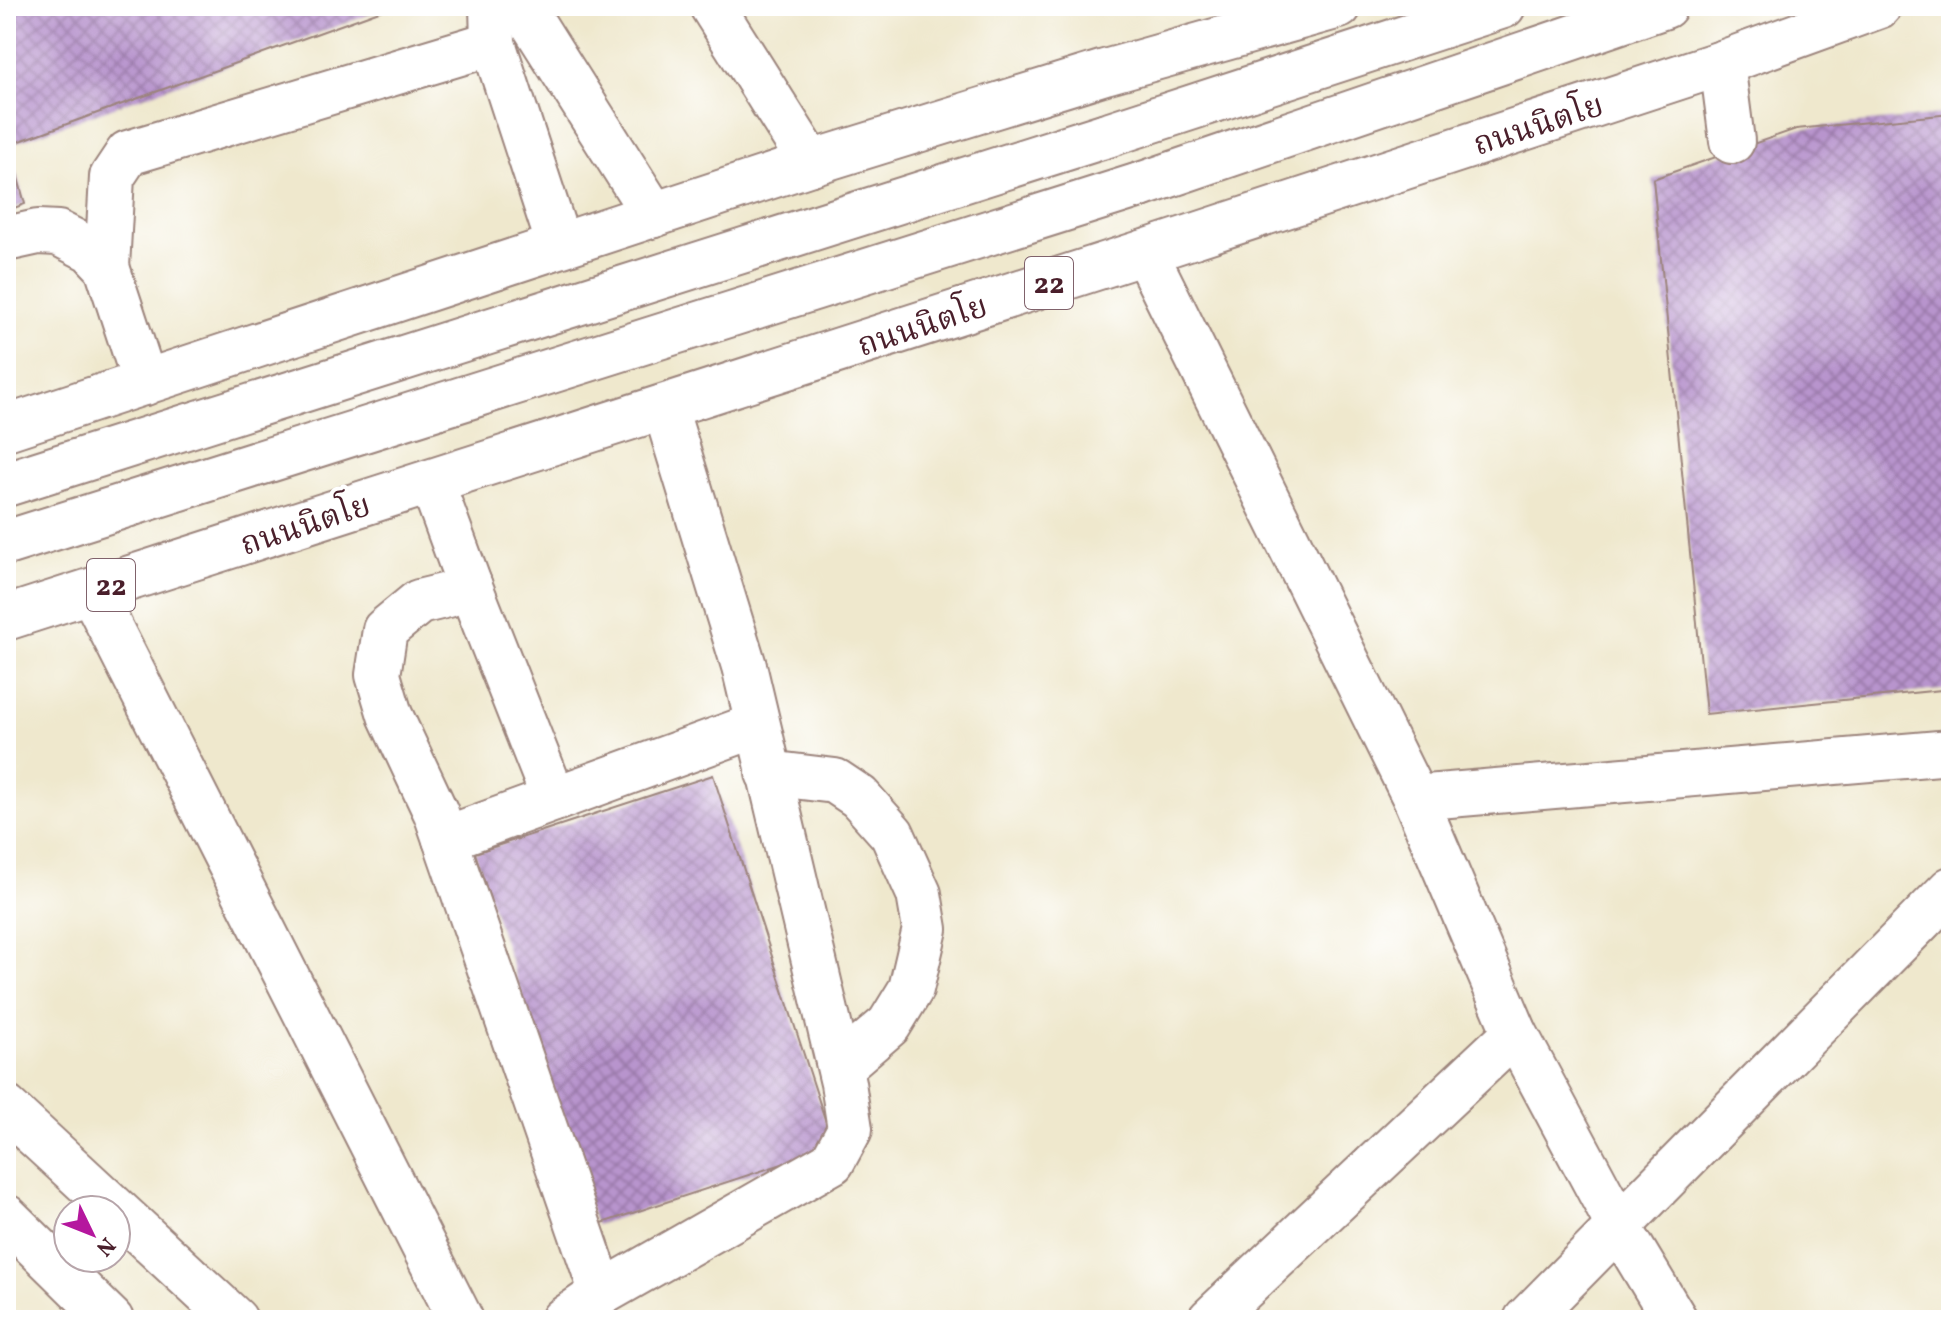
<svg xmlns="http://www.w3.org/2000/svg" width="1957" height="1326" viewBox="0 0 1957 1326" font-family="Vollkorn,'Noto Serif Thai',serif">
	<defs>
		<pattern id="building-cross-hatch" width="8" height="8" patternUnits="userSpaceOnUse" patternTransform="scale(2)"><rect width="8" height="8" fill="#b894cd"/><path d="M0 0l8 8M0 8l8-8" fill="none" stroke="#9878a7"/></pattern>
	</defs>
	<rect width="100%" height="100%" fill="#fff"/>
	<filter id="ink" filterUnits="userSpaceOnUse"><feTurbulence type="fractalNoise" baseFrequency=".0125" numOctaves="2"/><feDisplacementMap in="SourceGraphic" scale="16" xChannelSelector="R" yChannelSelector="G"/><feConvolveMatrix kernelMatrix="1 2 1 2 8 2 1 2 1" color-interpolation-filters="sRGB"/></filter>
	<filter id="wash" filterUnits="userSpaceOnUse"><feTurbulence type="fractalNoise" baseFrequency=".006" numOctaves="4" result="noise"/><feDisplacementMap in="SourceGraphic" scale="32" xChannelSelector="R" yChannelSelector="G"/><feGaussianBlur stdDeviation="1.8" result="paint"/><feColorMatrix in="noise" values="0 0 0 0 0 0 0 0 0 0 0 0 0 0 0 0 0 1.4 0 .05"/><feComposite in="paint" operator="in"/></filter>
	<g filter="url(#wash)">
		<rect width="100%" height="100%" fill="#efe8cd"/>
		<g id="blocks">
			<g fill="url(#building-cross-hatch)">
				<path d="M 6,6 L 393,6 L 9,145 L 25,204 L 6,211 Z"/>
				<path d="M 1951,114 L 1951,689 L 1706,714 L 1653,179 L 1796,129 Z"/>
				<path d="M 713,775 L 834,1147 L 596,1225 L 475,853 Z"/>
			</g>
		</g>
	</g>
	<g filter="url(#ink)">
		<use href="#blocks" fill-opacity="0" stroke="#9c847c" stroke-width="2"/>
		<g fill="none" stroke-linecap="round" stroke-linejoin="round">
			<g stroke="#9c847c" stroke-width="48">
				<g id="minor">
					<path d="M 492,6 L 493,43 L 559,245"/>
					<path d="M 522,6 L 654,215"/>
					<path d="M 712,6 L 811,163"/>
					<path d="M 1722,63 L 1732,141"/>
					<path d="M 6,239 L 38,232 L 58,233 L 91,250 L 107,267 L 145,383"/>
					<path d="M 1145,252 L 1415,798 L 1515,1033 L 1619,1227 L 1675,1320"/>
					<path d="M 107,267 L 112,177 L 128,153 L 493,43"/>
					<path d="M 432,483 L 469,584 L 448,595 L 419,602 L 385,630 L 378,675 L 390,715 L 436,813 L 602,1293"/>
					<path d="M 469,584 L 554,799"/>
					<path d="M 92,592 L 461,1320"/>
					<path d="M 768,773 L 835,781 L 859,797 L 892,834 L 919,894 L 925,929 L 911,989 L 889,1025 L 840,1067"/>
					<path d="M 1415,798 L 1951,752"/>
					<path d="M 445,839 L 757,725"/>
					<path d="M 563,1320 L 602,1293 L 832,1162 L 850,1129 L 843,1083 L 744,666 L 665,408"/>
					<path d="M 1210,1320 L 1515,1033"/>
					<path d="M 1526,1320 L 1951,889"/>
				</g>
			</g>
			<g stroke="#9c847c" stroke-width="48">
				<g id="major">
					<path d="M 1107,135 L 1503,6"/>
					<path d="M 1140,185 L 1665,6"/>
					<path d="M 6,428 L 811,163 L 1105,72 L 1339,6"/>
					<path d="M 6,618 L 1145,252 L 1722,63 L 1879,6"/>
				</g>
			</g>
			<g stroke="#9c847c" stroke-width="48">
				<g id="highway">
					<path d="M 6,484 L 1107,135"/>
					<path d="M 6,543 L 1140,185"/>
					<path d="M 6,1108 L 235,1320"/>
					<path d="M 6,1217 L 111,1320"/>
				</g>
			</g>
			<use href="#minor" stroke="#fff" stroke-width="44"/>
			<use href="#major" stroke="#fff" stroke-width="44"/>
			<use href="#highway" stroke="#fff" stroke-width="44"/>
		</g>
	</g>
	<g text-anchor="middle" stroke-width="8" stroke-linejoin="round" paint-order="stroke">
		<g fill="#fff" stroke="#80626b" stroke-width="2">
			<rect x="1025" y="257" width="48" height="52" rx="6"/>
			<rect x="87" y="559" width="48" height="52" rx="6"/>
		</g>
		<g font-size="30" font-weight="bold" fill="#4a1f2b">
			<text x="1049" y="293">22</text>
			<text x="111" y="595">22</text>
		</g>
		<g font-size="32" fill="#4a1f2b" stroke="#fff">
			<text transform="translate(1538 124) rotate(-18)" y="11">ถนนนิตโย</text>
			<text transform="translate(922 325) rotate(-18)" y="11">ถนนนิตโย</text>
			<text transform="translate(305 524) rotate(-18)" y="11">ถนนนิตโย</text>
		</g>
	</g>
	<rect width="1957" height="1326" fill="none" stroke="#fff" stroke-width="32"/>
	<g transform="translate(92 1234) rotate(133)"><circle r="38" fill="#ffffff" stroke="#b7a5aa" stroke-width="2"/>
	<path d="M0-6L14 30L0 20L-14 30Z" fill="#b5179e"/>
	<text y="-12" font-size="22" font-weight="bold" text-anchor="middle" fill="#4a1f2b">N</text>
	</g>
</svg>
